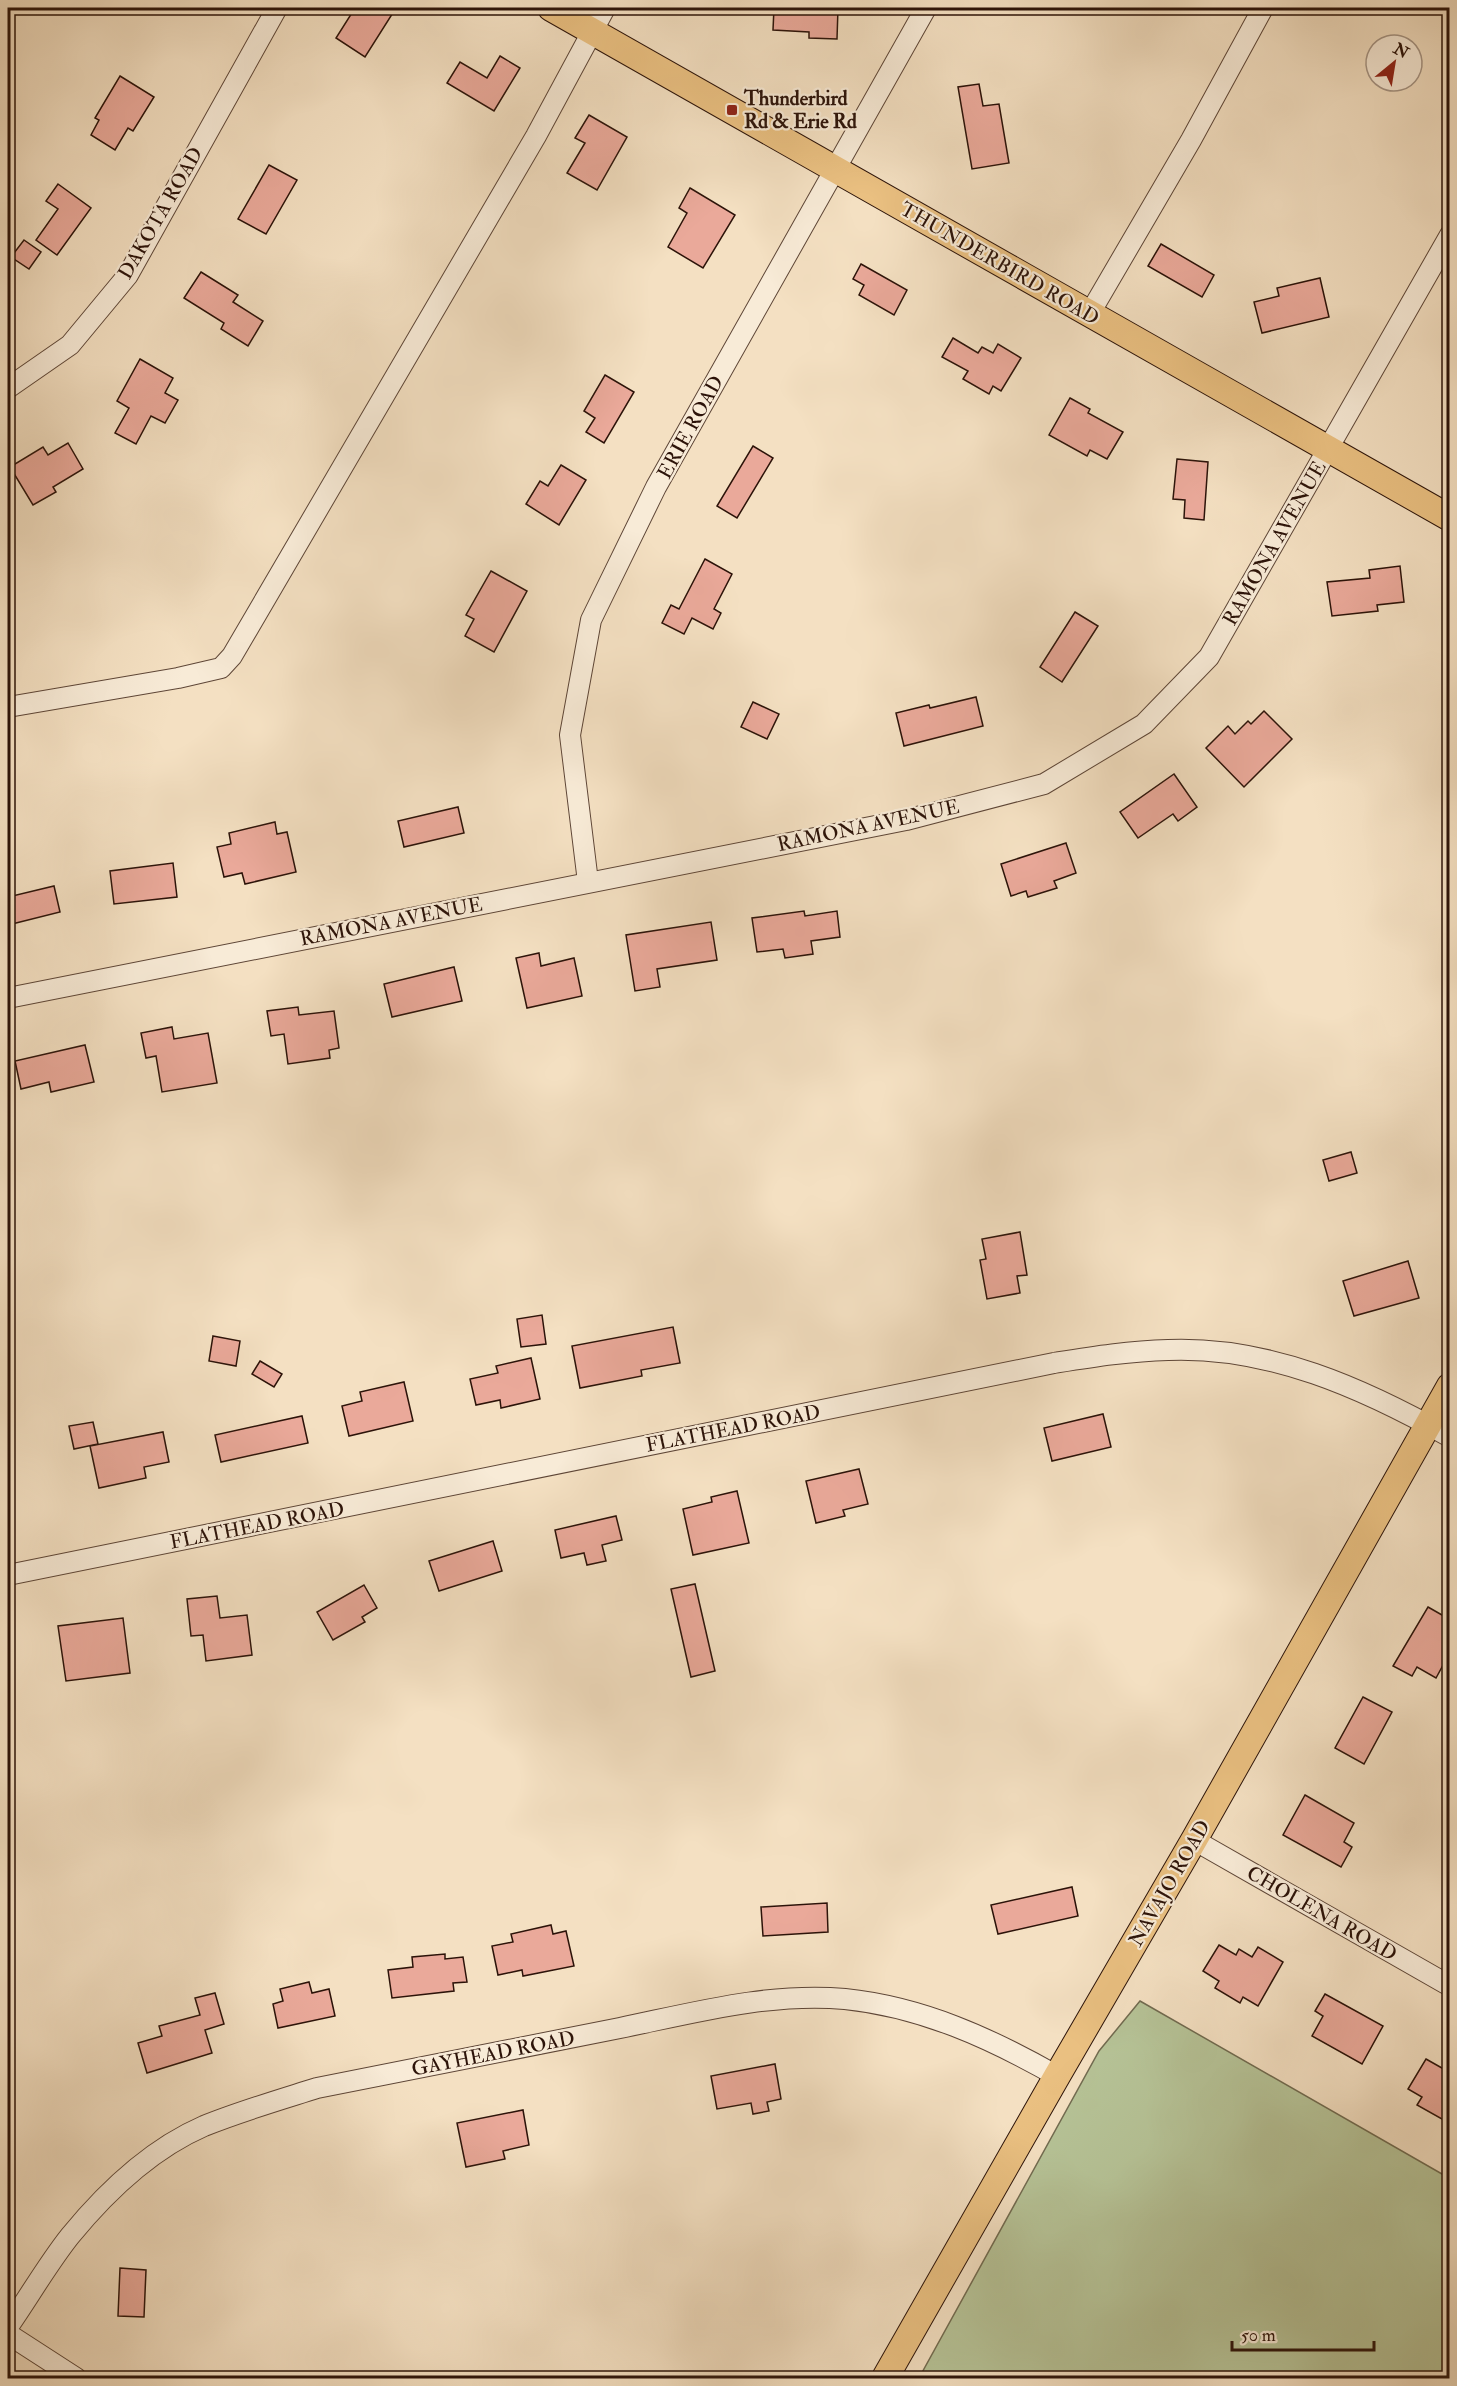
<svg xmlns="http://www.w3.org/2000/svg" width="1457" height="2386" viewBox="0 0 1457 2386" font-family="'IM FELL Double Pica',serif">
	<rect width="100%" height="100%" fill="#f4e0c2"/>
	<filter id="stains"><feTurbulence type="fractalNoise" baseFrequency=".00333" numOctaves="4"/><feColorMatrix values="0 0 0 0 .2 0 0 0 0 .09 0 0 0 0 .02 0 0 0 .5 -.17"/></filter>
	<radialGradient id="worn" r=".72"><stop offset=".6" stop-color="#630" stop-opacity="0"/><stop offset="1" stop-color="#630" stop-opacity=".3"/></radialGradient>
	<path fill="#b6c397" stroke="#716b50" stroke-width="1.5" d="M 1140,2001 L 1449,2178 L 1449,2378 L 919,2378 L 1099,2051 Z"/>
	<g fill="#eaa99a" stroke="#2c1309" stroke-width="1.5">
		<path d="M 355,8 L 396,8 L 365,57 L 336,38 Z"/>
		<path d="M 774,8 L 838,8 L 837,39 L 809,38 L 809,32 L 773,30 Z"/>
		<path d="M 500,56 L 520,68 L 494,111 L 447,83 L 460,62 L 487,78 Z"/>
		<path d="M 120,76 L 154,97 L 133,131 L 128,128 L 115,150 L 91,135 L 99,120 L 95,118 Z"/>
		<path d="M 979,84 L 983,106 L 999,104 L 1009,163 L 972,169 L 958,87 Z"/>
		<path d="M 589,115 L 627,137 L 597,190 L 567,173 L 585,143 L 575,138 Z"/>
		<path d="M 269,165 L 297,180 L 266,234 L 238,219 Z"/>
		<path d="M 58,184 L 91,208 L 57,255 L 36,240 L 58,209 L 46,201 Z"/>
		<path d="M 690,188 L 735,215 L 703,268 L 668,247 L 687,213 L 679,208 Z"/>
		<path d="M 24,240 L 41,252 L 29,269 L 11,257 Z"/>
		<path d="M 1161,244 L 1214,275 L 1202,297 L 1148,266 Z"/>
		<path d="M 861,264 L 907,290 L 894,315 L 859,295 L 864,285 L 853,279 Z"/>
		<path d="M 201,272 L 238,295 L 233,302 L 263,321 L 248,346 L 221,329 L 224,323 L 184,298 Z"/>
		<path d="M 1320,278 L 1329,317 L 1262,333 L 1254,302 L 1279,296 L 1277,288 Z"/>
		<path d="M 953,338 L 978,353 L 982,347 L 993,353 L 998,344 L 1021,358 L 1001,391 L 993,386 L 989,394 L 963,379 L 968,371 L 942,357 Z"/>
		<path d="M 140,359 L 173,378 L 165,393 L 178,400 L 165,423 L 151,416 L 136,444 L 115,433 L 129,408 L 117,401 Z"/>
		<path d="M 605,375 L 634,392 L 604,443 L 586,432 L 595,418 L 584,411 Z"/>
		<path d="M 1070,398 L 1090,409 L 1088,413 L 1123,432 L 1107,459 L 1090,450 L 1087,456 L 1049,435 Z"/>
		<path d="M 68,443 L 83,469 L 53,487 L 56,492 L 33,505 L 10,467 L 43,447 L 48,455 Z"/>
		<path d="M 753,446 L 773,458 L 737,518 L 717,506 Z"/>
		<path d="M 1177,459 L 1208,462 L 1204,520 L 1184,518 L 1185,500 L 1173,499 Z"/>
		<path d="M 561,465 L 586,480 L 559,525 L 526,504 L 540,481 L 548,486 Z"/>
		<path d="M 705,559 L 732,574 L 714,609 L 721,613 L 713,629 L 692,618 L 684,634 L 662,623 L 671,605 L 679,609 Z"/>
		<path d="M 1400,566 L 1404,602 L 1377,605 L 1378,611 L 1332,616 L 1327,582 L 1370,578 L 1369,570 Z"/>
		<path d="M 491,571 L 527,591 L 494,652 L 465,636 L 474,619 L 466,615 Z"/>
		<path d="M 1075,612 L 1098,626 L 1062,682 L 1040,667 Z"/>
		<path d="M 976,697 L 983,726 L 904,746 L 896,713 L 929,705 L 930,708 Z"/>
		<path d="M 753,702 L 779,714 L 767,739 L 741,727 Z"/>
		<path d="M 1264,711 L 1292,739 L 1244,787 L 1206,748 L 1228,726 L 1235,734 L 1248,721 L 1251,724 Z"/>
		<path d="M 1174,774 L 1197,807 L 1178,821 L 1173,814 L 1138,838 L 1120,812 Z"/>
		<path d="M 458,807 L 464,833 L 404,847 L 398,821 Z"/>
		<path d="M 275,822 L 277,834 L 287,832 L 296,872 L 245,884 L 242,873 L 224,877 L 217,847 L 231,844 L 229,833 Z"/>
		<path d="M 1066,843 L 1076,873 L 1054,881 L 1057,888 L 1028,897 L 1026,891 L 1011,896 L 1001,864 Z"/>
		<path d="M 173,863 L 177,897 L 114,904 L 110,871 Z"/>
		<path d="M 54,886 L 60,912 L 8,925 L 8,897 Z"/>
		<path d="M 804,911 L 805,916 L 837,911 L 840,937 L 811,941 L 813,954 L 785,958 L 783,949 L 757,952 L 752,918 Z"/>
		<path d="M 711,922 L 717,960 L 657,969 L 660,987 L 635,991 L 626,935 Z"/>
		<path d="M 539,953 L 541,966 L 574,958 L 582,996 L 527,1008 L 516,958 Z"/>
		<path d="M 454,967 L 462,1001 L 392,1017 L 384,984 Z"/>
		<path d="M 298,1007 L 299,1015 L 334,1011 L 339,1048 L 329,1050 L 330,1058 L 288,1064 L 284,1034 L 271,1036 L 267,1011 Z"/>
		<path d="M 172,1027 L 174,1039 L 208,1033 L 217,1083 L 162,1092 L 156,1056 L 146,1058 L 141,1033 Z"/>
		<path d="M 85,1045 L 94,1082 L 51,1092 L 49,1082 L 21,1089 L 15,1061 Z"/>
		<path d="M 1351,1152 L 1357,1173 L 1329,1181 L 1323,1160 Z"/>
		<path d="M 1020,1232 L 1027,1275 L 1017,1276 L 1020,1293 L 987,1299 L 980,1260 L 986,1259 L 982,1239 Z"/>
		<path d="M 1408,1261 L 1419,1298 L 1354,1316 L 1343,1281 Z"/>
		<path d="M 542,1315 L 546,1344 L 521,1347 L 517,1319 Z"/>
		<path d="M 673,1327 L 680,1363 L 641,1370 L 642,1376 L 580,1388 L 572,1346 Z"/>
		<path d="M 213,1336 L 240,1341 L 236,1366 L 209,1361 Z"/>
		<path d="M 531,1358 L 540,1399 L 501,1408 L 500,1400 L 476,1405 L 470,1379 L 498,1373 L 496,1366 Z"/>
		<path d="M 260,1361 L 282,1374 L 274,1387 L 252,1374 Z"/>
		<path d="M 404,1382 L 413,1421 L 349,1436 L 342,1406 L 362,1401 L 360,1392 Z"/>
		<path d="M 1103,1414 L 1111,1447 L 1052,1461 L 1044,1428 Z"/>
		<path d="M 302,1416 L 308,1443 L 221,1462 L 215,1435 Z"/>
		<path d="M 93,1422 L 98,1444 L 74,1449 L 69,1426 Z"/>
		<path d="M 163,1432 L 169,1462 L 144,1467 L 146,1478 L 99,1488 L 90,1446 Z"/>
		<path d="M 859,1469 L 868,1504 L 843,1510 L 845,1516 L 816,1523 L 806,1481 Z"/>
		<path d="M 737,1491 L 749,1543 L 693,1555 L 683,1509 L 712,1502 L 711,1497 Z"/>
		<path d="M 616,1516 L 622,1540 L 602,1545 L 606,1561 L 587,1565 L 584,1553 L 561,1558 L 555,1530 Z"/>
		<path d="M 493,1541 L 502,1571 L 439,1591 L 429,1561 Z"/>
		<path d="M 695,1584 L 715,1671 L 691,1677 L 671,1589 Z"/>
		<path d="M 364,1585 L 377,1608 L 362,1617 L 365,1622 L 333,1640 L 317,1612 Z"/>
		<path d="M 217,1596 L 220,1618 L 247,1615 L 252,1655 L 206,1661 L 203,1635 L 191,1636 L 187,1599 Z"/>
		<path d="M 1428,1607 L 1449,1619 L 1449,1654 L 1436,1678 L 1417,1667 L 1412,1676 L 1393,1666 Z"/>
		<path d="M 123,1618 L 130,1673 L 66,1681 L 58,1626 Z"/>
		<path d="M 1363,1697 L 1392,1712 L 1364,1764 L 1335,1748 Z"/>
		<path d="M 1305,1795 L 1354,1823 L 1344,1842 L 1352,1847 L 1341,1867 L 1283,1835 Z"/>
		<path d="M 1072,1887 L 1078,1916 L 998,1934 L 991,1905 Z"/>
		<path d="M 827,1903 L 828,1932 L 763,1936 L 761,1907 Z"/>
		<path d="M 551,1925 L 553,1934 L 566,1931 L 574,1966 L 523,1976 L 522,1970 L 498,1975 L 492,1946 L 513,1942 L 511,1934 Z"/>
		<path d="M 1219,1945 L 1236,1955 L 1239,1949 L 1252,1957 L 1258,1947 L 1283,1962 L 1258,2006 L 1243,1997 L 1240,2003 L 1215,1988 L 1219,1981 L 1203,1971 Z"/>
		<path d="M 445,1954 L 445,1959 L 463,1957 L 467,1982 L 453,1983 L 454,1991 L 392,1998 L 388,1970 L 413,1967 L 412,1957 Z"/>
		<path d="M 309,1982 L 312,1993 L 329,1989 L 335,2016 L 278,2028 L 273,2004 L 283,2001 L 280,1989 Z"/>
		<path d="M 215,1993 L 224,2024 L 205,2030 L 212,2053 L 147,2073 L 138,2043 L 162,2036 L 159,2026 L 200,2015 L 195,1998 Z"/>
		<path d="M 1325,1994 L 1383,2026 L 1362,2064 L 1312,2036 L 1323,2016 L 1315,2011 Z"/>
		<path d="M 1426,2059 L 1449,2072 L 1449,2123 L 1417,2105 L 1422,2097 L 1408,2089 Z"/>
		<path d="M 775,2064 L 781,2099 L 767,2102 L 769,2111 L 753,2114 L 751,2103 L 717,2109 L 711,2076 Z"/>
		<path d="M 523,2110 L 529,2145 L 503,2151 L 505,2159 L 466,2167 L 457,2123 Z"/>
		<path d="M 120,2268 L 146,2270 L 144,2317 L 118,2316 Z"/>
	</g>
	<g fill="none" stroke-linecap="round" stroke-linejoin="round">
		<g stroke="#5e4637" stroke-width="22">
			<g id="minor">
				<path d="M 1090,313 L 1191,140 L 1263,8"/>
				<path d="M 8,388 L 70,345 L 128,275 L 277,8"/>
				<path d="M 8,707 L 178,678 L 221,668 L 232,656 L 536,136 L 605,8"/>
				<path d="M 588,882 L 570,735 L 591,620 L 656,487 L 926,8"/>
				<path d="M 8,998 L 906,820 L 1044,784 L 1144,724 L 1209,657 L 1450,235"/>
				<path d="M 8,1575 L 1054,1363 C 1092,1357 1129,1351 1168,1350 C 1269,1346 1363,1388 1450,1437"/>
				<path d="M 1194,1840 L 1450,1986"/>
				<path d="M 8,2327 C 29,2297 47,2265 70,2236 C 106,2192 151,2149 204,2126 C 241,2111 279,2100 317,2088 C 418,2068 519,2048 620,2028 C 693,2013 770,1992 845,1999 C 922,2007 990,2038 1057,2076"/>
				<path d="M 8,2334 L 76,2378"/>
			</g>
		</g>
		<g stroke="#2c1309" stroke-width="28">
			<g id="major">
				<path d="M 551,8 L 1450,518"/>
				<path d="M 885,2378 L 1057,2076 L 1194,1840 L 1450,1386"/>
			</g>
		</g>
		<use href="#minor" stroke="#f8ebd7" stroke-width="20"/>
		<use href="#major" stroke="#eac081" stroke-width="26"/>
	</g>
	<rect fill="#8f2418" stroke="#f8ebd7" stroke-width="2" x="726" y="104" width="12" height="12" rx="3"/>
	<g text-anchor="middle" stroke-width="4.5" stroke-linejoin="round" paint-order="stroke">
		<g font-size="20" font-weight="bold" fill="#2c1309" stroke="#f8ebd7" text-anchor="start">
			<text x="744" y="105">Thunderbird<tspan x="744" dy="23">Rd &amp; Erie Rd</tspan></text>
		</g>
		<g font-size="20" fill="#2c1309" stroke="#f8ebd7">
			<text transform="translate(160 213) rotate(-60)" y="7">DAKOTA ROAD</text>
			<text transform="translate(1000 263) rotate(30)" y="7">THUNDERBIRD ROAD</text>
			<text transform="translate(690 427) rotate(-61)" y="7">ERIE ROAD</text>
			<text transform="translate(1274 543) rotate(-60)" y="7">RAMONA AVENUE</text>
			<text transform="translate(868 825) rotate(-12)" y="7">RAMONA AVENUE</text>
			<text transform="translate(391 921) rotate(-11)" y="7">RAMONA AVENUE</text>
			<text transform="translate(733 1428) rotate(-11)" y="7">FLATHEAD ROAD</text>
			<text transform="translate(257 1525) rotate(-11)" y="7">FLATHEAD ROAD</text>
			<text transform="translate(1169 1883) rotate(-60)" y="7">NAVAJO ROAD</text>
			<text transform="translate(1322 1913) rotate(30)" y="7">CHOLENA ROAD</text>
			<text transform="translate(493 2053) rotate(-11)" y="7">GAYHEAD ROAD</text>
		</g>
	</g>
	<rect width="1457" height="2386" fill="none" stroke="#f4e0c2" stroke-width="30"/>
	<rect x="9" y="9" width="1439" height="2368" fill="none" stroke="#2c1309" stroke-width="3"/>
	<rect x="15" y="15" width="1427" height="2356" fill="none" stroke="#2c1309" stroke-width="1.5"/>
	<g transform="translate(1394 63) rotate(30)"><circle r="28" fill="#f8ebd7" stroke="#a69585" stroke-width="1.5"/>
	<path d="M0-4.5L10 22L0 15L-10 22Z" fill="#8f2418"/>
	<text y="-9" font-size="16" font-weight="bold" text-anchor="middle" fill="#2c1309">N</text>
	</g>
	<path d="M1232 2341v9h142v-9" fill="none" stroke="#2c1309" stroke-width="3"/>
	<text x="1241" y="2341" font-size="18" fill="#2c1309" stroke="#f8ebd7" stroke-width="4.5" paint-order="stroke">50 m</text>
	<rect width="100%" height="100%" filter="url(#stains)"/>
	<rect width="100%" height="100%" fill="url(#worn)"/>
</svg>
